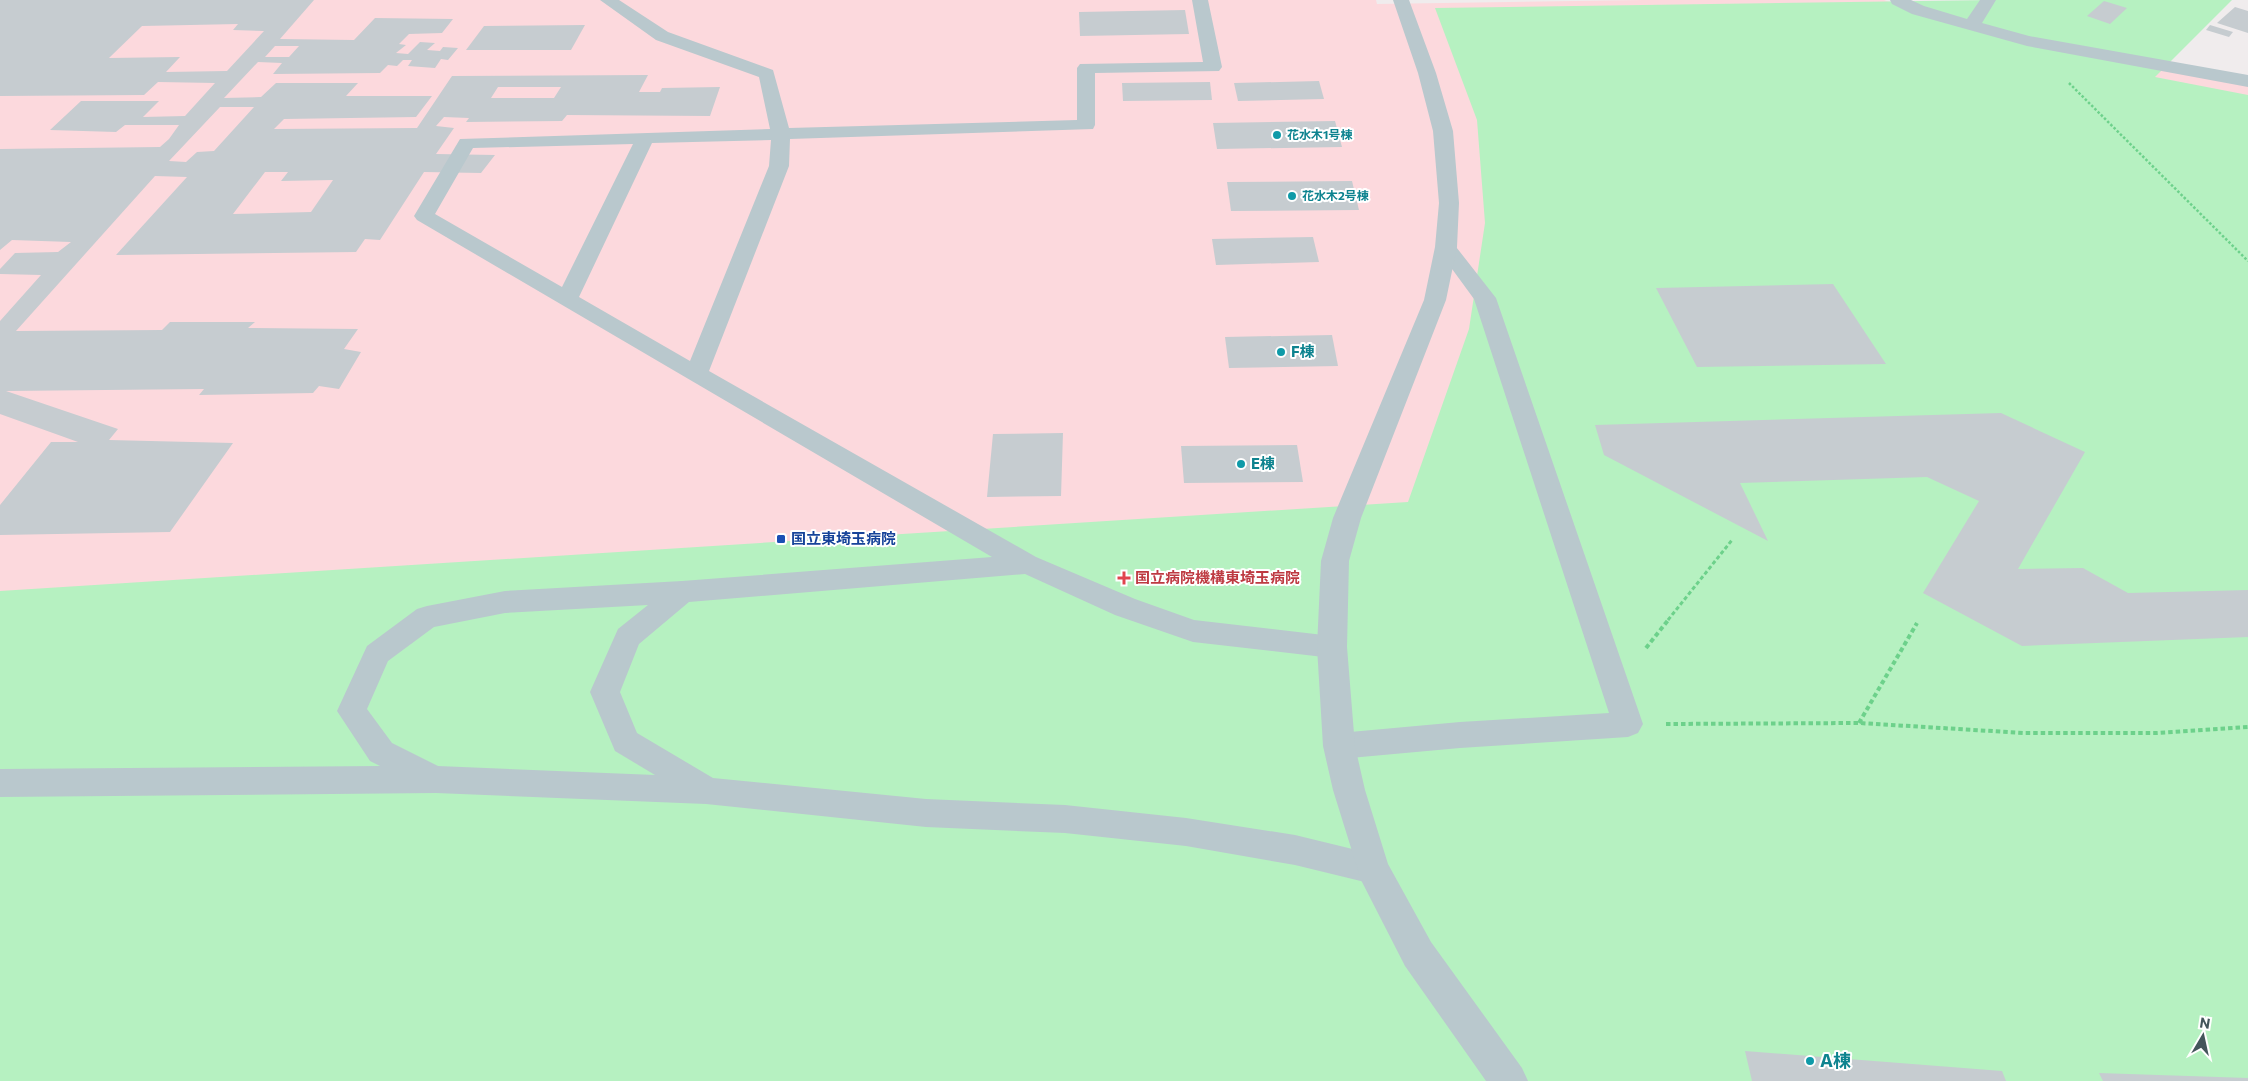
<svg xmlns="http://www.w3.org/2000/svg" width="2248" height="1081" viewBox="0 0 2248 1081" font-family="Commissioner,'Noto Sans JP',sans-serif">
	<rect width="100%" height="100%" fill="#f0eced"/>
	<path fill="#fcd9dd" d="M 0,0 L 1376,0 L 1377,4 L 1643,0 L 1884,0 L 1963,31 L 2248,86 L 2248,1081 L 0,1081 Z"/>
	<path fill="#b6f1c1" d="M 1993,0 L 2232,0 L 2155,77 L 2248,95 L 2248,1081 L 0,1081 L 0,591 L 1408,502 L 1469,329 L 1485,223 L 1477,120 L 1435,8 Z"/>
	<g fill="#c6ccd0" fill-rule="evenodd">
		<path d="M 0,0 L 314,0 L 280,39 L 354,40 L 375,18 L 453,19 L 442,33 L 409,34 L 399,44 L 406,45 L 396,53 L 408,54 L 420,42 L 435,43 L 427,50 L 440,51 L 443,47 L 458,48 L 448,60 L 441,59 L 435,68 L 408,66 L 412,60 L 403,60 L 397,66 L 388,65 L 380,73 L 273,74 L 282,63 L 258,62 L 224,98 L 261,97 L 276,83 L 358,83 L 346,96 L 432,96 L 416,117 L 284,119 L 274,129 L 417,128 L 452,76 L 648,75 L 639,92 L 660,92 L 662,88 L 720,87 L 710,116 L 567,115 L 562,121 L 466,122 L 469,118 L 444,117 L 436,126 L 454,128 L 436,154 L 495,155 L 481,173 L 424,172 L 380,240 L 365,239 L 356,252 L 116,255 L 187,177 L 155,176 L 16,331 L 162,330 L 170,322 L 255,322 L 248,328 L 358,329 L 344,349 L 361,352 L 339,389 L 319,386 L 313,393 L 199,395 L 204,389 L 6,391 L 118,429 L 109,440 L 233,443 L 170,532 L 0,535 L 0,505 L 51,442 L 78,442 L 0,414 L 0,321 L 41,275 L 0,274 L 0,269 L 15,253 L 58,252 L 71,242 L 12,240 L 0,250 L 0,149 L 160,147 L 169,139 L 179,125 L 125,125 L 116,132 L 50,130 L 81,101 L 159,101 L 143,117 L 185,116 L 215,83 L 158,82 L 144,95 L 0,96 ZM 238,24 L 233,30 L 264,31 L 227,71 L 166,72 L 180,57 L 109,58 L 142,26 ZM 275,46 L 299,46 L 289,57 L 265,57 ZM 498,87 L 561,87 L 554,98 L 491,98 ZM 220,107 L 254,107 L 214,151 L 197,152 L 186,162 L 169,161 ZM 265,172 L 288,172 L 281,181 L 333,180 L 311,212 L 233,214 Z"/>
		<path d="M 2104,1 L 2127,8 L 2110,24 L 2087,16 Z"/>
		<path d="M 2235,7 L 2248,11 L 2248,33 L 2217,23 Z"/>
		<path d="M 1185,10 L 1189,34 L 1080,36 L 1079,12 Z"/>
		<path d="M 585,25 L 571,50 L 466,50 L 484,26 Z"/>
		<path d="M 2210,25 L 2233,32 L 2229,37 L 2206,30 Z"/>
		<path d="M 1319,81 L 1324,99 L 1238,101 L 1234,83 Z"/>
		<path d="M 1210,82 L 1212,100 L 1123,101 L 1122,83 Z"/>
		<path d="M 1335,121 L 1342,147 L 1217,149 L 1213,123 Z"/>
		<path d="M 1352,181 L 1359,210 L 1231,211 L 1227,182 Z"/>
		<path d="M 1313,237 L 1319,262 L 1216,265 L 1212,239 Z"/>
		<path d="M 1833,284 L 1886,364 L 1697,367 L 1656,288 Z"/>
		<path d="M 1332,335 L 1338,366 L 1229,368 L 1225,337 Z"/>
		<path d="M 2001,413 L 2085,452 L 2018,569 L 2083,568 L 2128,593 L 2248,590 L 2248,637 L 2022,646 L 1923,593 L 1979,501 L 1927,477 L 1740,483 L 1768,541 L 1604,455 L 1595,425 Z"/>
		<path d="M 1063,433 L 1061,496 L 987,497 L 993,434 Z"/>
		<path d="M 1297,445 L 1303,482 L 1184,483 L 1181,446 Z"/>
		<path d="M 1745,1051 L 2002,1071 L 2006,1081 L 1752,1081 Z"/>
		<path d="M 2099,1073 L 2248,1078 L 2248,1081 L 2103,1081 Z"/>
	</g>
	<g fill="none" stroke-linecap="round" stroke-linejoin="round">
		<path stroke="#6dd18b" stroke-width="2.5" stroke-dasharray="2.5 2" stroke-linecap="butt" d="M 2069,83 L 2248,261"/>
		<path stroke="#6dd18b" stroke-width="3" stroke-dasharray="4 2.5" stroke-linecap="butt" d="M 1668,620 L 1732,540"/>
		<g stroke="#6dd18b" stroke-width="4" stroke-dasharray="4.5 3" stroke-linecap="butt">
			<path d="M 1646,648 L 1669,619"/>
			<path d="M 1859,723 L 1917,623"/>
			<path d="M 1666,724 L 1859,723 L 2024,733 L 2156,733 L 2248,727"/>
		</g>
		<g fill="#b9c8cd" fill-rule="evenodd">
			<path d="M 600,0 L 619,0 L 668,32 L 773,70 L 789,128 L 1077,120 L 1077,68 L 1080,64 L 1203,62 L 1192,0 L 1208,0 L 1222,67 L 1219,71 L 1095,73 L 1095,125 L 1093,129 L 790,139 L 789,166 L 709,371 L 1036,557 L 1135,599 L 1194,620 L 1332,636 L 1342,639 L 1346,647 L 1342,655 L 1332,658 L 1193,642 L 1115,615 L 1025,574 L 689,602 L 639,644 L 620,692 L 637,733 L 713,778 L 926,799 L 1065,805 L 1186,818 L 1295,835 L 1373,854 L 1384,858 L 1389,869 L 1384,880 L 1373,884 L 1295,865 L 1186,846 L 1065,833 L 926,827 L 706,804 L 436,793 L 0,797 L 0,769 L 380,766 L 370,761 L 337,711 L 367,646 L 417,609 L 427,606 L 505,591 L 682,581 L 992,557 L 417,220 L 414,216 L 460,139 L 770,129 L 759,77 L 656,40 ZM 771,140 L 769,166 L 690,361 L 579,297 L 652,143 ZM 633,144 L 562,287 L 435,214 L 473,148 ZM 648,605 L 618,629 L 590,692 L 615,751 L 655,775 L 438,766 L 392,743 L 367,709 L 388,661 L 434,627 L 505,613 Z"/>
			<path d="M 1446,241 L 1453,243 L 1496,298 L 1643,724 L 1638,733 L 1628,737 L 1460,748 L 1339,759 L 1328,755 L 1324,746 L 1328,737 L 1339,733 L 1460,722 L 1609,713 L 1474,299 L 1436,247 L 1439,243 Z"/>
		</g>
		<path fill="#b9c8cd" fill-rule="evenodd" d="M 1890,0 L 1911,0 L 1924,6 L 1967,19 L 1980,0 L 1996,0 L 1982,23 L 2029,36 L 2248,75 L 2248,87 L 2027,46 L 1912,14 L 1892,4 Z"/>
		<path fill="#b9c8cd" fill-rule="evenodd" d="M 1393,0 L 1409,0 L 1436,73 L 1453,131 L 1459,203 L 1457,247 L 1446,300 L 1361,518 L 1349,561 L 1347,647 L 1355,746 L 1365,790 L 1388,864 L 1431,942 L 1522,1068 L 1528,1081 L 1486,1081 L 1405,966 L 1361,880 L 1333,790 L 1323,746 L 1317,647 L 1321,561 L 1333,518 L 1424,300 L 1435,247 L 1439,203 L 1433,131 L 1418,73 Z"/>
	</g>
	<g fill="#0f9aa8" stroke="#fff" stroke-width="2">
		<circle cx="1277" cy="135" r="5"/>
		<circle cx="1292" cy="196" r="5"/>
		<circle cx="1281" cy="352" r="5"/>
		<circle cx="1241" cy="464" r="5"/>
		<circle cx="1810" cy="1061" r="5"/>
	</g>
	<rect fill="#1a4fb4" stroke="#fff" stroke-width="2" x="776" y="534" width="10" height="10" rx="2.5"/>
	<path fill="#e0444e" stroke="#fff" stroke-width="2" d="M1121.5 570.5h5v5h5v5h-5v5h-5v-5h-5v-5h5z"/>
	<g text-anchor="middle" stroke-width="4" stroke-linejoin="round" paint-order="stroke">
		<g font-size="12" font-weight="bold" fill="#0d838f" stroke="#fff" text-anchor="start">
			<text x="1287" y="139">花水木1号棟</text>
			<text x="1302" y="200">花水木2号棟</text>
		</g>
		<g font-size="15" font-weight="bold" fill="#0d838f" stroke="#fff" text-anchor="start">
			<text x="1291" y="357">F棟</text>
			<text x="1251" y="469">E棟</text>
		</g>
		<g font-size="15" font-weight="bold" fill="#164399" stroke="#fff" text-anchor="start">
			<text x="791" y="544">国立東埼玉病院</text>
		</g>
		<g font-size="15" font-weight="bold" fill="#be3a42" stroke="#fff" text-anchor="start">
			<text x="1135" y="583">国立病院機構東埼玉病院</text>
		</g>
		<g font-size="18" font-weight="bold" fill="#0d838f" stroke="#fff" text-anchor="start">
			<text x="1820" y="1067">A棟</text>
		</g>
	</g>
	<g transform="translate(2203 1036) rotate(9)" stroke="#ffffff" stroke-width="4" paint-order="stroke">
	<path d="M0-4L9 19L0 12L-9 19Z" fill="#44555b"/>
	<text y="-8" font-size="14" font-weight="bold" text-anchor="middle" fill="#44555b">N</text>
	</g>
</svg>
